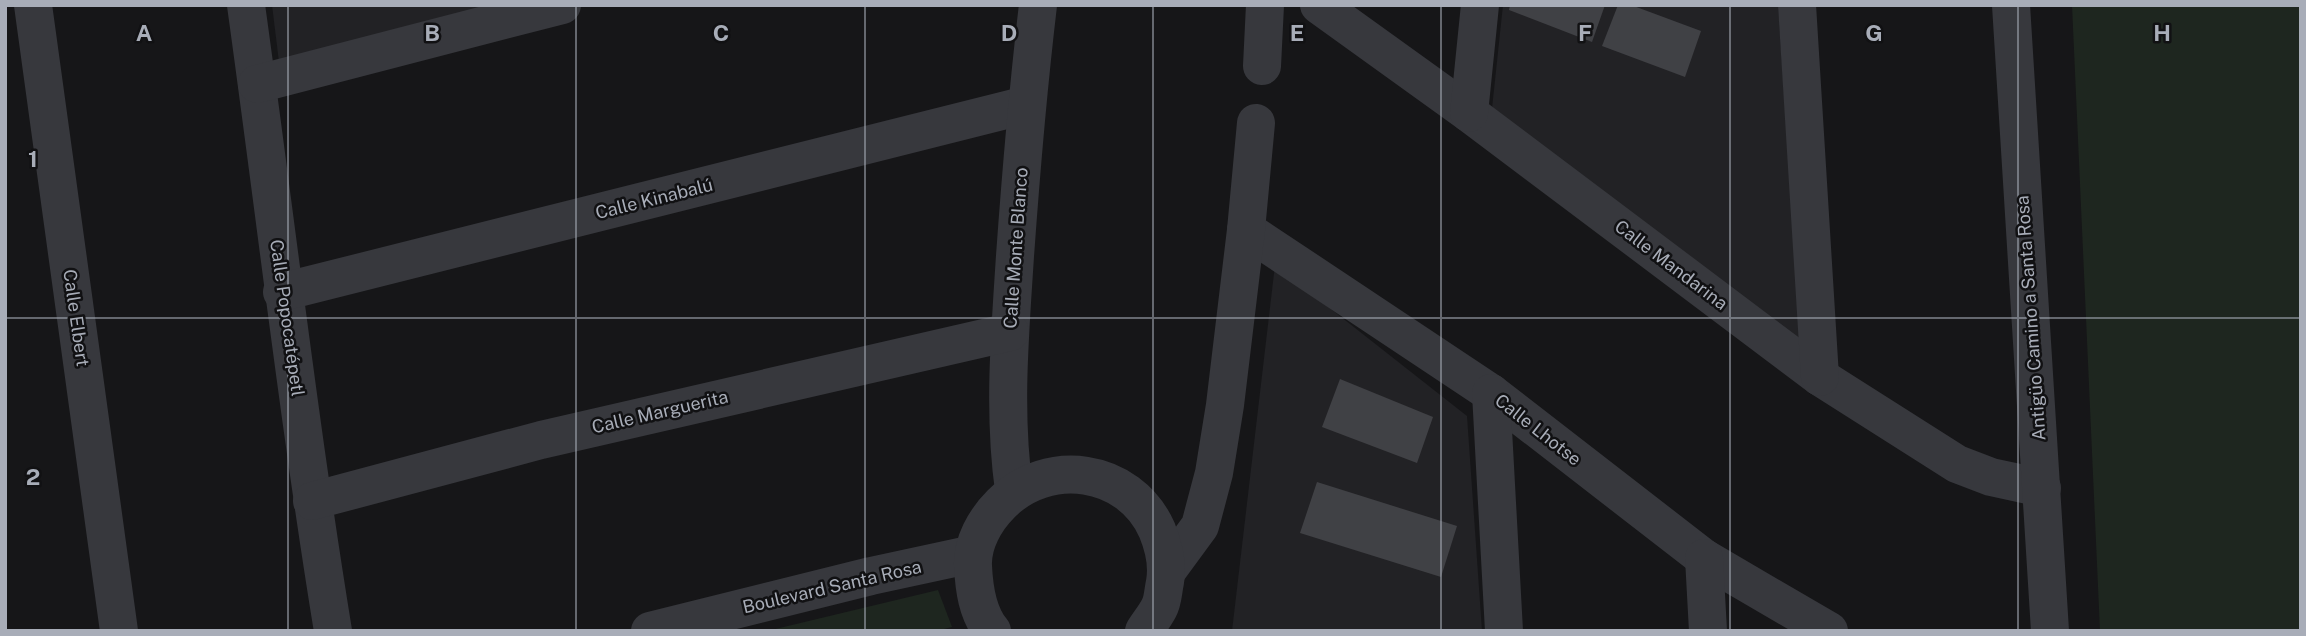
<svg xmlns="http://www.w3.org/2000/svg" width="2306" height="636" viewBox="0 0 2306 636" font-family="'Public Sans',sans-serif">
	<rect width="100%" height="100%" fill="#161618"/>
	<g fill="#222225">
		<path d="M 272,5 L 516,5 L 279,62 Z"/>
		<path d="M 1503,5 L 1778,5 L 1801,345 L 1491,118 Z"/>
		<path d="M 1275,265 L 1467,416 L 1482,631 L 1232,631 Z"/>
	</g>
	<g fill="#1e261f">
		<path d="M 2072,5 L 2301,5 L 2301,631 L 2100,631 Z"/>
		<path d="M 938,590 L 952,627 L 936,631 L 767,631 Z"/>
	</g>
	<g fill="#404145">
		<path d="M 1510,5 L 1605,5 L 1592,42 L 1509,10 Z"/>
		<path d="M 1618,5 L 1631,5 L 1701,31 L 1685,77 L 1602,46 Z"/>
		<path d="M 1340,379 L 1433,417 L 1417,463 L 1322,427 Z"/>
		<path d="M 1317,482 L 1457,526 L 1441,577 L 1300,533 Z"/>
	</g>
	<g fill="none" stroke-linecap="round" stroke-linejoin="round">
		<g stroke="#37383d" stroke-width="38">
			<path d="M 33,5 L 119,631"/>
			<path d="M 246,5 C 275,214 299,423 333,631"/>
			<path d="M 1319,5 L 1469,113 L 1820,377 L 1957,464 L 1991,477 L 2042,488"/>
			<path d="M 1797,5 L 1820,377"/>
			<path d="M 2011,5 L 2050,631"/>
			<path d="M 1262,66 L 1265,5"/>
			<path d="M 257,84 L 562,5"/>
			<path d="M 1469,113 L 1480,5"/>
			<path d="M 1246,230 L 1491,393 L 1704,558 L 1829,631"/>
			<path d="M 282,292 L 1026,105"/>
			<path d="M 1491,393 L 1504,631"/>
			<path d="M 1014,490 C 1003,412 1010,334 1015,256 C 1021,172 1028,89 1038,5"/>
			<path d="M 312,501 L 541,440 L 1010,332"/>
			<path d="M 1704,558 L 1708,631"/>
			<path d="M 1167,571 L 1200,526 L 1214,473 L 1225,405 L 1246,230 L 1256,123"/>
			<path d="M 650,631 L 871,576 L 973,554"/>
			<path d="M 992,631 C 977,613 974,588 973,566 C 972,543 985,520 1001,504 C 1047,457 1129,467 1157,530 C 1164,547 1168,564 1165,582 C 1163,591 1163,601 1159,608 C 1155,616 1149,623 1144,631"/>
		</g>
	</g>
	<path fill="none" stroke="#a8adb8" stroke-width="2" stroke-opacity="0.55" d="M 288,5 L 288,631M 576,5 L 576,631M 865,5 L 865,631M 1153,5 L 1153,631M 1441,5 L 1441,631M 1730,5 L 1730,631M 2018,5 L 2018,631M 5,318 L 2301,318"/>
	<g text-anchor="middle" stroke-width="5" stroke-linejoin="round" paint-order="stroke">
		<g font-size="18" fill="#a8adb8" stroke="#111113">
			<text transform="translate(654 199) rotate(-14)" y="6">Calle Kinabalú</text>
			<text transform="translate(1016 248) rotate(-86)" y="6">Calle Monte Blanco</text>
			<text transform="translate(1671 265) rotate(37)" y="6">Calle Mandarina</text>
			<text transform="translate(76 318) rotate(82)" y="6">Calle Elbert</text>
			<text transform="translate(287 318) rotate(82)" y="6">Calle Popocatépetl</text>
			<text transform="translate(2031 318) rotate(-94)" y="6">Antigüo Camino a Santa Rosa</text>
			<text transform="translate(660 412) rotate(-13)" y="6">Calle Marguerita</text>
			<text transform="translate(1538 430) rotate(38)" y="6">Calle Lhotse</text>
			<text transform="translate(832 587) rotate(-13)" y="6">Boulevard Santa Rosa</text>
		</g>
	</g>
	<g font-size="23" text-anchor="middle" font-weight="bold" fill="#a8adb8" stroke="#111113" stroke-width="5" stroke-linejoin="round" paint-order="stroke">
		<text x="144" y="41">A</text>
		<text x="432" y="41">B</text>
		<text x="721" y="41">C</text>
		<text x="1009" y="41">D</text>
		<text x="1297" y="41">E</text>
		<text x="1585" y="41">F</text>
		<text x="1874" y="41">G</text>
		<text x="2162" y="41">H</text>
		<text x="33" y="167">1</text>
		<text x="33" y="485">2</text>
	</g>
	<rect width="2306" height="636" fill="none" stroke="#a8adb8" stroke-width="14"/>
</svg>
